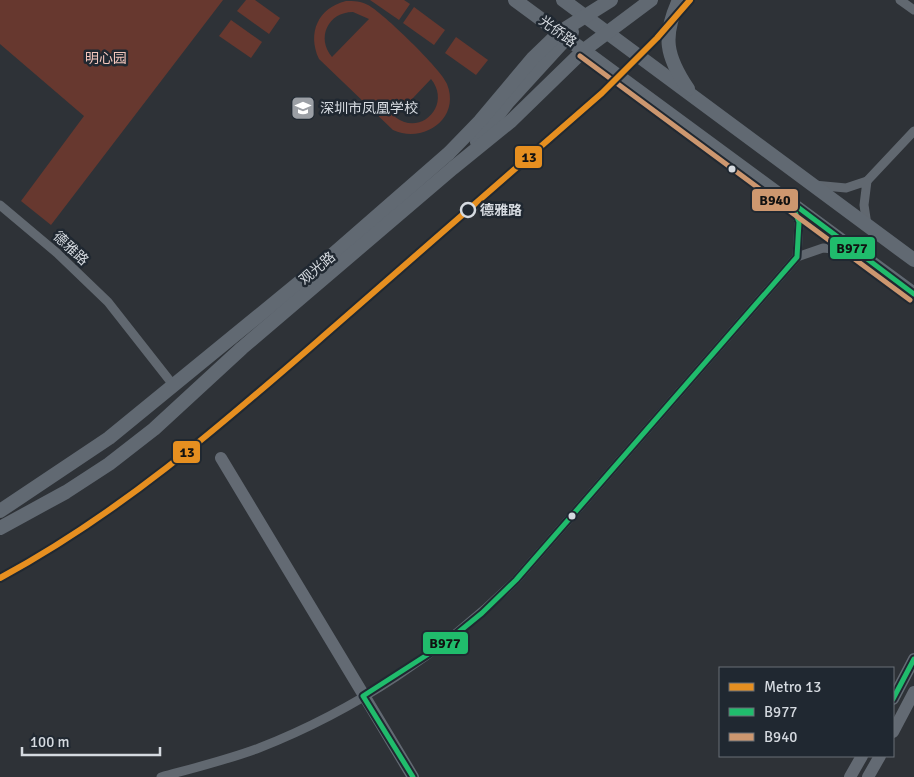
<svg xmlns="http://www.w3.org/2000/svg" width="914" height="777" viewBox="0 0 914 777" font-family="Signika,'Noto Sans SC',sans-serif">
	<rect width="100%" height="100%" fill="#2e3237"/>
	<g fill="#67382f" fill-rule="evenodd">
		<path d="M 0,0 L 223,0 L 51,225 L 21,201 L 84,116 L 0,44 Z"/>
		<path d="M 246,0 L 255,0 L 280,18 L 269,34 L 237,11 Z"/>
		<path d="M 370,0 L 404,0 L 410,4 L 399,20 Z"/>
		<path d="M 346,1 C 354,1 361,1 368,5 C 382,12 442,70 447,84 C 461,119 423,144 393,130 L 319,59 C 307,33 318,8 346,1 ZM 353,12 L 369,19 L 332,57 C 316,38 328,12 353,12 ZM 431,79 C 452,105 421,137 395,117 Z"/>
		<path d="M 414,7 L 445,30 L 434,45 L 403,23 Z"/>
		<path d="M 231,20 L 262,42 L 251,58 L 219,36 Z"/>
		<path d="M 456,37 L 488,60 L 476,75 L 445,53 Z"/>
	</g>
	<g fill="none" stroke-linecap="round" stroke-linejoin="round">
		<g stroke="#616870" stroke-width="9">
			<path d="M 900,0 L 914,10"/>
			<path d="M 867,181 L 914,131"/>
			<path d="M 814,185 L 846,188 L 867,181 L 864,205 L 867,225"/>
			<path d="M 0,205 L 57,253 L 108,302 L 174,386"/>
			<path d="M 793,206 L 799,222 L 797,257"/>
			<path d="M 161,777 C 194,768 227,760 259,748 C 354,711 444,651 516,580 L 797,257 L 823,248 L 853,251"/>
		</g>
		<g stroke="#636a73" stroke-width="12">
			<path d="M 221,458 L 413,777"/>
			<path d="M 893,699 L 914,659"/>
			<path d="M 893,732 L 914,692"/>
			<path d="M 850,777 L 862,756"/>
			<path d="M 868,777 L 880,756"/>
		</g>
		<g stroke="#616972" stroke-width="14">
			<path d="M 515,0 L 914,294"/>
			<path d="M 563,0 L 914,260"/>
			<path d="M 679,0 C 662,37 666,56 688,89"/>
			<path d="M 477,142 L 508,102 L 572,32"/>
			<path d="M 0,511 L 109,438 L 323,263 L 449,153 L 480,121 L 533,58 L 560,32 L 611,0"/>
			<path d="M 0,528 L 66,492 L 109,464 L 154,429 L 242,348 L 453,168 L 511,121 L 584,50 L 651,0"/>
		</g>
		<g stroke="#202831" stroke-width="9">
			<g id="bus-1">
				<path d="M 791,202 L 914,294"/>
				<path d="M 893,699 L 914,659"/>
				<path d="M 413,777 L 363,696 L 444,644 L 482,613 L 516,580 L 797,257 L 799,222 L 791,202"/>
			</g>
		</g>
		<g stroke="#202831" stroke-width="9">
			<path id="bus-2" d="M 580,56 L 910,300"/>
		</g>
		<use href="#bus-1" stroke="#20bc6c" stroke-width="5"/>
		<use href="#bus-2" stroke="#cd976f" stroke-width="5"/>
		<g stroke="#202831" stroke-width="10">
			<path id="metro-1" d="M 0,578 C 126,510 228,419 335,326 C 424,248 513,171 602,93 L 657,38 L 690,0"/>
		</g>
		<use href="#metro-1" stroke="#e68f20" stroke-width="6"/>
	</g>
	<defs>
		<g id="school-square" transform="scale(1.25)"><rect x="-9" y="-9" width="18" height="18" rx="4" fill="#9b9fa5" stroke="#202831"/><path d="M0-5L7-2L0 1L-7-2ZM-4 1L0 2.5L4 1V4Q0 6-4 4Z" fill="#fff"/></g>
	</defs>
	<g fill-rule="evenodd">
		<use href="#school-square" x="303" y="108"/>
	</g>
	<g fill="#d5dae0" stroke="#202831" stroke-width="2">
		<circle cx="732" cy="169" r="4.5"/>
		<circle cx="572" cy="516" r="4.5"/>
	</g>
	<circle fill="#202831" stroke="#d5dae0" stroke-width="2.5" cx="468" cy="210" r="7"/>
	<g text-anchor="middle" stroke-width="5" stroke-linejoin="round" paint-order="stroke">
		<g font-size="14" fill="#d5dae0" stroke="#202831">
			<text transform="translate(558 31) rotate(36)" y="5">光侨路</text>
			<text transform="translate(71 248) rotate(43)" y="5">德雅路</text>
			<text transform="translate(317 268) rotate(-40)" y="5">观光路</text>
		</g>
		<g font-size="14" fill="#f3c6bc" stroke="#202831">
			<text x="106" y="63">明心园</text>
		</g>
		<g font-size="14" fill="#d5dae0" stroke="#202831" text-anchor="start">
			<text x="320" y="113">深圳市凤凰学校</text>
		</g>
		<g font-size="14" font-weight="bold" fill="#d5dae0" stroke="#202831" text-anchor="start">
			<text x="480" y="215">德雅路</text>
		</g>
	</g>
	<g stroke="#202831" stroke-width="2">
		<rect x="514" y="145" width="29" height="24" rx="5" fill="#e68f20"/>
		<rect x="751" y="188" width="48" height="24" rx="5" fill="#cd976f"/>
		<rect x="829" y="236" width="47" height="24" rx="5" fill="#20bc6c"/>
		<rect x="172" y="440" width="29" height="24" rx="5" fill="#e68f20"/>
		<rect x="422" y="631" width="47" height="24" rx="5" fill="#20bc6c"/>
	</g>
	<g font-size="14" text-anchor="middle" font-weight="bold" fill="#111">
		<text x="529" y="162">13</text>
		<text x="775" y="205">B940</text>
		<text x="852" y="253">B977</text>
		<text x="187" y="457">13</text>
		<text x="445" y="648">B977</text>
	</g>
	<rect x="719" y="667" width="175" height="90" fill="#202831" stroke="#686f77"/>
	<rect x="729" y="683" width="25" height="8" fill="#e68f20" stroke="#686f77"/>
	<text x="764" y="692" font-size="15" fill="#d5dae0">Metro 13</text>
	<rect x="729" y="708" width="25" height="8" fill="#20bc6c" stroke="#686f77"/>
	<text x="764" y="717" font-size="15" fill="#d5dae0">B977</text>
	<rect x="729" y="733" width="25" height="8" fill="#cd976f" stroke="#686f77"/>
	<text x="764" y="742" font-size="15" fill="#d5dae0">B940</text>
	<path d="M22 747v8h138v-8" fill="none" stroke="#d5dae0" stroke-width="2.5"/>
	<text x="30" y="747" font-size="15" fill="#d5dae0" stroke="#202831" stroke-width="4" paint-order="stroke">100 m</text>
</svg>
